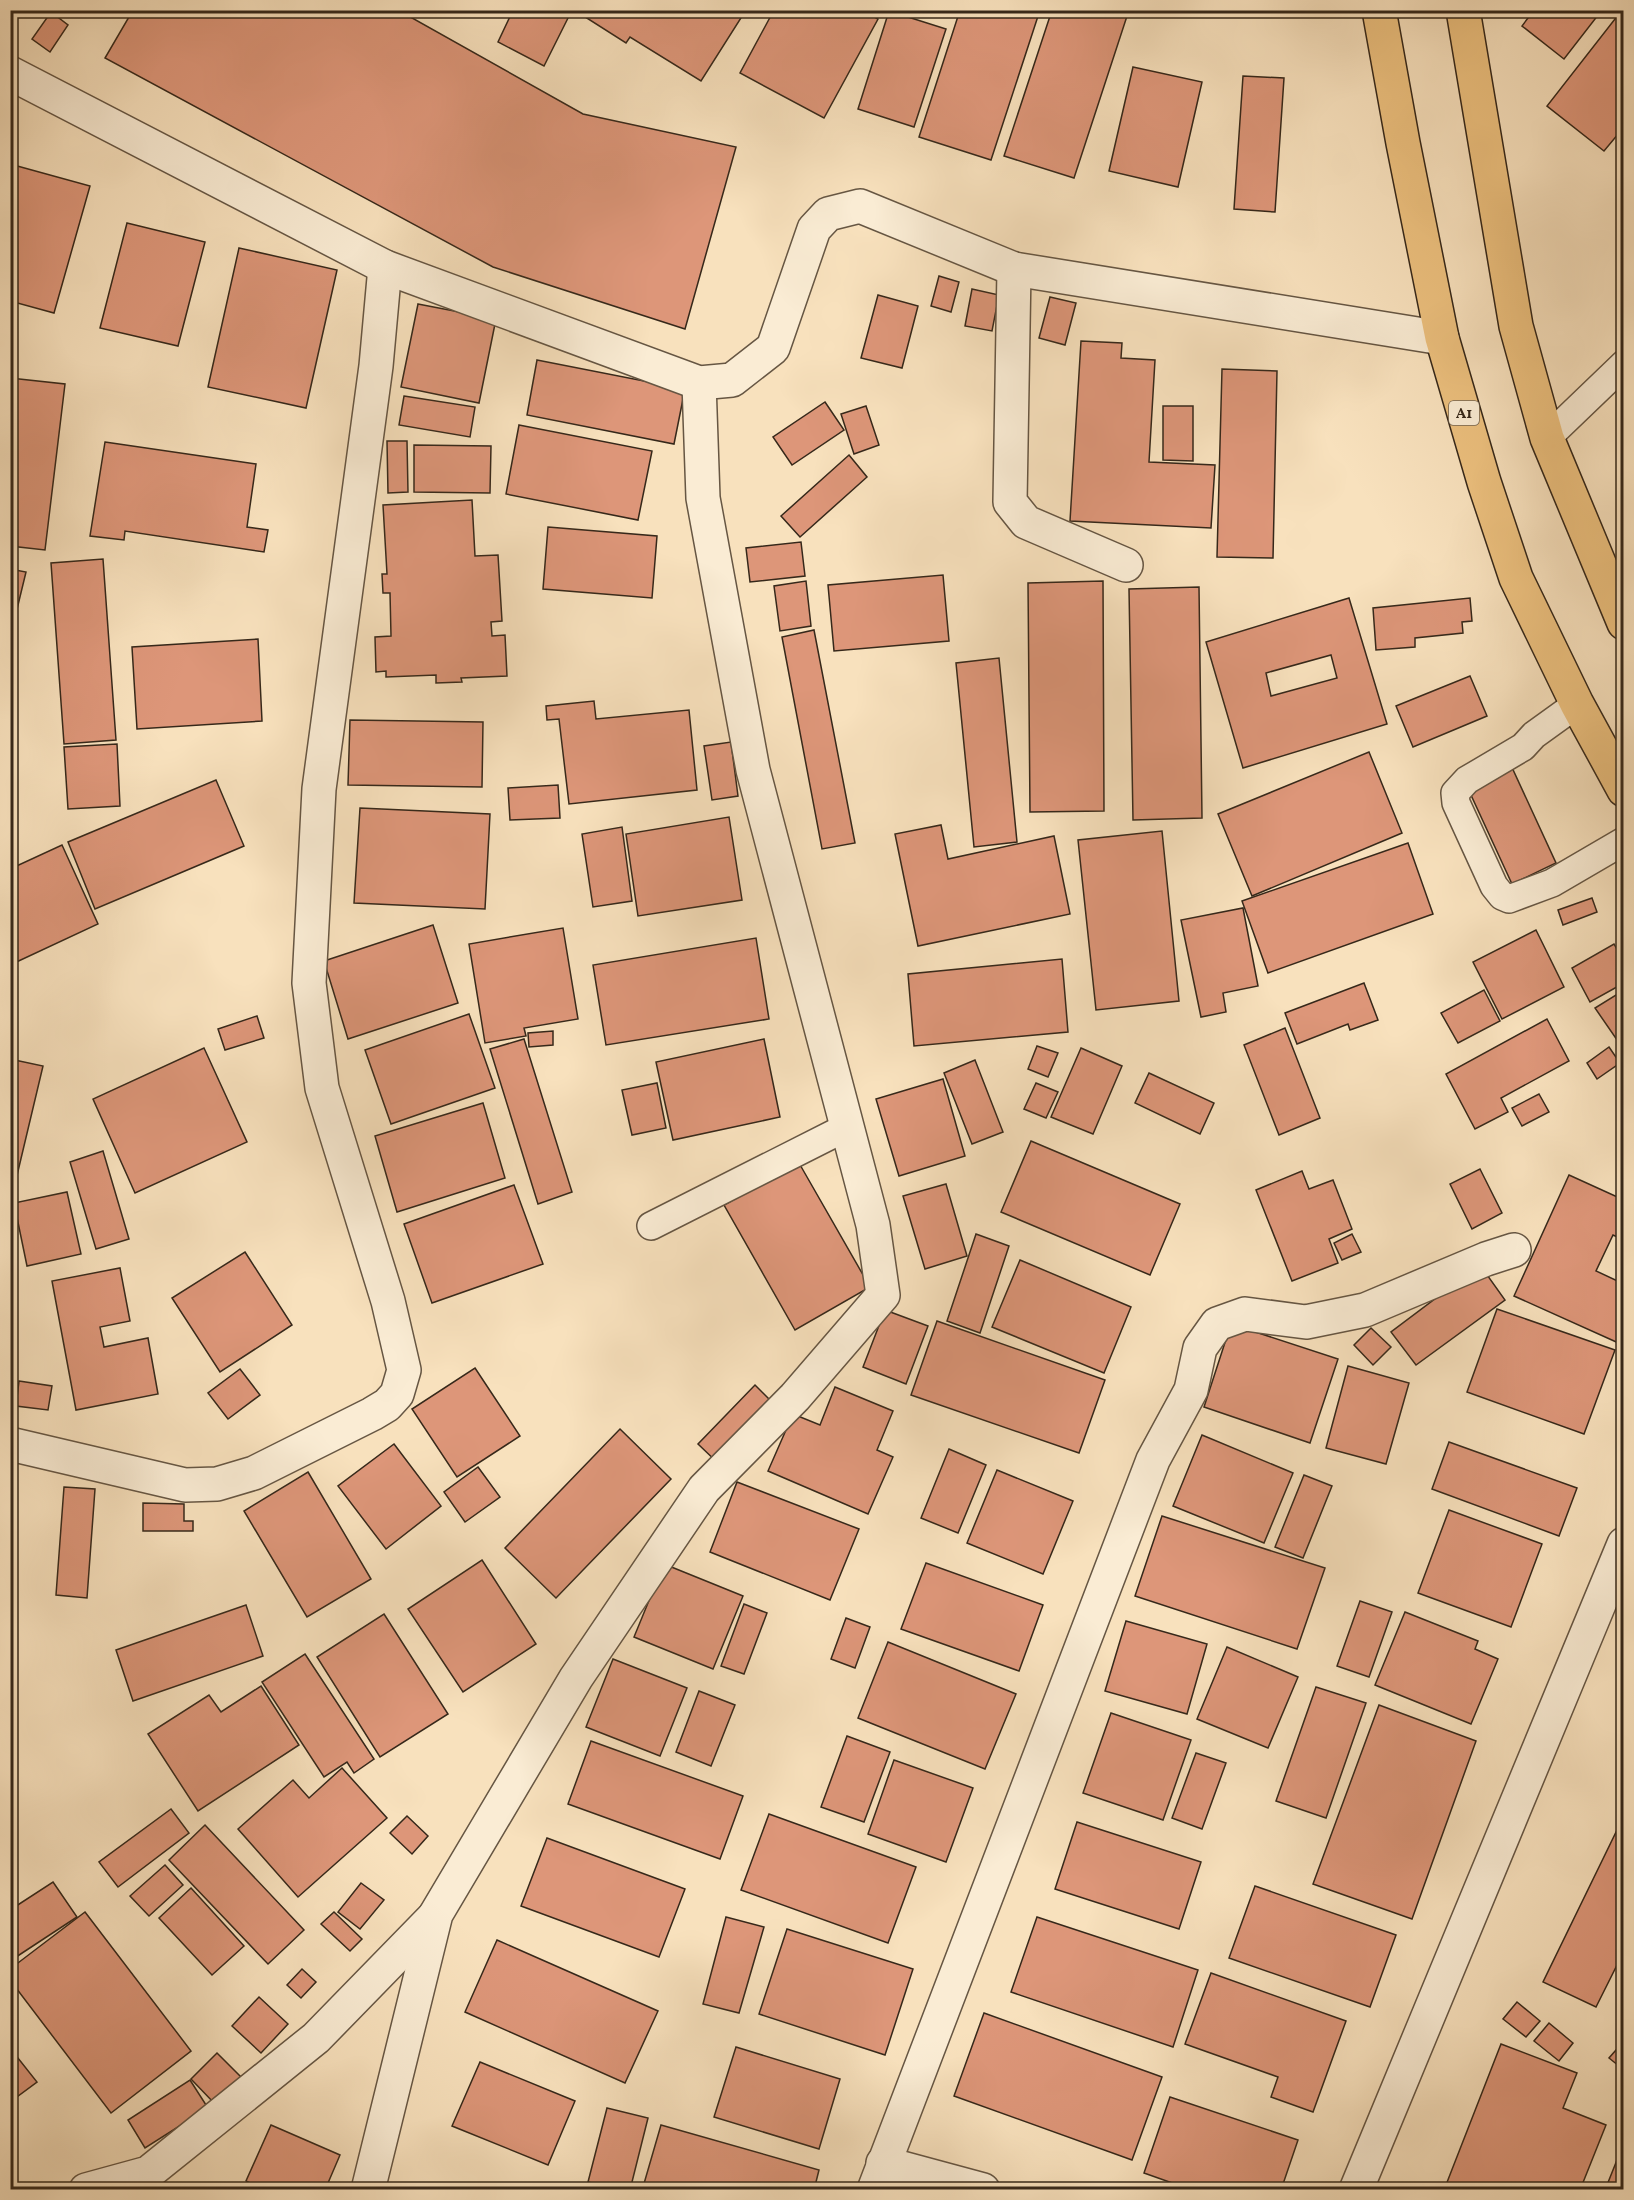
<svg xmlns="http://www.w3.org/2000/svg" width="1634" height="2200" viewBox="0 0 1634 2200" font-family="Vollkorn,serif">
	<rect width="100%" height="100%" fill="#f8e1bd"/>
	<filter id="stains"><feTurbulence type="fractalNoise" baseFrequency=".00333" numOctaves="4"/><feColorMatrix values="0 0 0 0 .2 0 0 0 0 .09 0 0 0 0 .02 0 0 0 .5 -.17"/></filter>
	<radialGradient id="worn" r=".72"><stop offset=".6" stop-color="#630" stop-opacity="0"/><stop offset="1" stop-color="#630" stop-opacity=".3"/></radialGradient>
	<g fill="#dd9679" stroke="#36281a" stroke-width="1.5" fill-rule="evenodd">
		<path d="M 133,10 L 398,10 L 583,114 L 736,147 L 685,329 L 493,267 L 105,58 Z"/>
		<path d="M 513,10 L 572,10 L 544,66 L 498,42 Z"/>
		<path d="M 585,10 L 746,10 L 701,81 L 630,37 L 626,43 L 582,15 Z"/>
		<path d="M 774,10 L 862,10 L 878,19 L 824,118 L 740,73 Z"/>
		<path d="M 960,10 L 1040,10 L 991,160 L 919,137 Z"/>
		<path d="M 1052,10 L 1129,10 L 1074,178 L 1004,156 Z"/>
		<path d="M 1534,10 L 1602,10 L 1564,59 L 1522,26 Z"/>
		<path d="M 1622,10 L 1624,10 L 1624,127 L 1604,151 L 1547,106 Z"/>
		<path d="M 889,11 L 946,29 L 914,127 L 858,109 Z"/>
		<path d="M 51,12 L 68,25 L 50,52 L 32,39 Z"/>
		<path d="M 1133,67 L 1202,82 L 1178,187 L 1109,171 Z"/>
		<path d="M 1243,76 L 1284,78 L 1275,212 L 1234,209 Z"/>
		<path d="M 10,164 L 90,186 L 54,313 L 10,301 Z"/>
		<path d="M 127,223 L 205,242 L 178,346 L 100,328 Z"/>
		<path d="M 239,248 L 337,270 L 306,408 L 208,387 Z"/>
		<path d="M 939,276 L 959,282 L 951,312 L 931,306 Z"/>
		<path d="M 972,289 L 999,295 L 992,331 L 965,326 Z"/>
		<path d="M 878,295 L 918,306 L 902,368 L 861,358 Z"/>
		<path d="M 1050,297 L 1076,303 L 1065,345 L 1039,338 Z"/>
		<path d="M 418,304 L 496,319 L 479,403 L 401,387 Z"/>
		<path d="M 1081,341 L 1122,343 L 1121,358 L 1155,360 L 1149,462 L 1215,465 L 1211,528 L 1070,521 Z"/>
		<path d="M 537,360 L 685,389 L 674,444 L 527,415 Z"/>
		<path d="M 1222,369 L 1277,371 L 1273,558 L 1217,557 Z"/>
		<path d="M 10,378 L 65,384 L 45,550 L 10,546 Z"/>
		<path d="M 404,396 L 475,407 L 470,437 L 399,425 Z"/>
		<path d="M 825,402 L 844,430 L 792,465 L 773,437 Z"/>
		<path d="M 866,406 L 879,445 L 854,454 L 841,414 Z"/>
		<path d="M 1163,406 L 1193,406 L 1193,461 L 1163,460 Z"/>
		<path d="M 519,425 L 652,451 L 638,520 L 506,494 Z"/>
		<path d="M 387,441 L 407,441 L 408,492 L 388,493 Z"/>
		<path d="M 105,442 L 256,464 L 247,527 L 268,530 L 264,552 L 125,531 L 124,540 L 90,536 Z"/>
		<path d="M 414,445 L 491,446 L 490,493 L 414,492 Z"/>
		<path d="M 849,455 L 867,477 L 800,537 L 781,516 Z"/>
		<path d="M 472,500 L 475,556 L 498,555 L 502,621 L 491,622 L 492,636 L 505,635 L 507,676 L 461,678 L 462,682 L 436,683 L 436,675 L 386,677 L 386,671 L 376,672 L 375,637 L 391,636 L 390,593 L 383,593 L 382,574 L 387,574 L 383,505 Z"/>
		<path d="M 548,527 L 657,536 L 652,598 L 543,589 Z"/>
		<path d="M 801,542 L 805,576 L 750,582 L 746,548 Z"/>
		<path d="M 103,559 L 116,740 L 64,744 L 51,563 Z"/>
		<path d="M 10,569 L 26,572 L 10,638 Z"/>
		<path d="M 943,575 L 949,641 L 834,651 L 828,585 Z"/>
		<path d="M 806,581 L 811,626 L 780,631 L 774,586 Z"/>
		<path d="M 1103,581 L 1104,811 L 1030,812 L 1028,583 Z"/>
		<path d="M 1199,587 L 1202,818 L 1133,820 L 1129,589 Z"/>
		<path d="M 1349,598 L 1387,724 L 1243,768 L 1206,642 ZM 1331,655 L 1337,678 L 1271,696 L 1266,673 Z"/>
		<path d="M 1470,598 L 1472,621 L 1462,622 L 1463,633 L 1415,638 L 1415,647 L 1376,650 L 1373,608 Z"/>
		<path d="M 814,630 L 855,843 L 822,849 L 782,637 Z"/>
		<path d="M 258,639 L 262,721 L 137,729 L 132,647 Z"/>
		<path d="M 999,658 L 1017,842 L 974,847 L 956,663 Z"/>
		<path d="M 1470,676 L 1487,716 L 1413,747 L 1396,706 Z"/>
		<path d="M 594,701 L 596,719 L 689,710 L 697,790 L 569,804 L 559,719 L 547,720 L 546,706 Z"/>
		<path d="M 350,720 L 483,722 L 482,787 L 348,785 Z"/>
		<path d="M 731,742 L 738,796 L 712,800 L 704,746 Z"/>
		<path d="M 117,744 L 120,806 L 68,809 L 64,747 Z"/>
		<path d="M 1369,752 L 1402,833 L 1252,896 L 1218,814 Z"/>
		<path d="M 1509,761 L 1556,863 L 1512,884 L 1465,782 Z"/>
		<path d="M 216,780 L 244,846 L 95,909 L 68,842 Z"/>
		<path d="M 558,785 L 560,818 L 510,820 L 508,788 Z"/>
		<path d="M 360,808 L 490,814 L 485,909 L 354,903 Z"/>
		<path d="M 729,817 L 742,900 L 638,916 L 626,834 Z"/>
		<path d="M 941,825 L 948,859 L 1054,836 L 1070,914 L 918,946 L 895,834 Z"/>
		<path d="M 622,827 L 632,901 L 593,907 L 582,834 Z"/>
		<path d="M 1162,831 L 1179,1001 L 1096,1010 L 1078,840 Z"/>
		<path d="M 1408,843 L 1433,914 L 1268,973 L 1242,901 Z"/>
		<path d="M 62,845 L 98,924 L 10,965 L 10,869 Z"/>
		<path d="M 1592,898 L 1597,912 L 1563,925 L 1558,910 Z"/>
		<path d="M 1243,908 L 1258,986 L 1223,993 L 1226,1012 L 1201,1017 L 1181,920 Z"/>
		<path d="M 433,925 L 458,1003 L 348,1039 L 324,961 Z"/>
		<path d="M 563,928 L 578,1019 L 524,1028 L 526,1036 L 485,1043 L 469,944 Z"/>
		<path d="M 1536,930 L 1564,987 L 1502,1019 L 1473,962 Z"/>
		<path d="M 756,938 L 769,1019 L 606,1045 L 593,965 Z"/>
		<path d="M 1614,944 L 1624,962 L 1624,983 L 1590,1002 L 1572,968 Z"/>
		<path d="M 1062,959 L 1068,1032 L 914,1046 L 908,974 Z"/>
		<path d="M 1364,983 L 1378,1020 L 1350,1030 L 1348,1024 L 1297,1044 L 1285,1013 Z"/>
		<path d="M 1484,990 L 1500,1021 L 1458,1043 L 1441,1013 Z"/>
		<path d="M 1624,990 L 1624,1050 L 1595,1008 Z"/>
		<path d="M 469,1014 L 495,1088 L 391,1124 L 365,1050 Z"/>
		<path d="M 257,1016 L 264,1038 L 225,1050 L 218,1029 Z"/>
		<path d="M 1547,1019 L 1569,1061 L 1501,1098 L 1508,1112 L 1475,1129 L 1446,1074 Z"/>
		<path d="M 1285,1028 L 1320,1118 L 1279,1135 L 1244,1045 Z"/>
		<path d="M 553,1031 L 553,1045 L 529,1047 L 528,1033 Z"/>
		<path d="M 524,1039 L 572,1192 L 538,1204 L 490,1049 Z"/>
		<path d="M 764,1039 L 780,1117 L 673,1140 L 656,1062 Z"/>
		<path d="M 1037,1046 L 1058,1053 L 1048,1077 L 1028,1069 Z"/>
		<path d="M 1609,1047 L 1620,1063 L 1597,1079 L 1587,1063 Z"/>
		<path d="M 204,1048 L 247,1142 L 135,1193 L 93,1099 Z"/>
		<path d="M 1081,1048 L 1122,1066 L 1093,1134 L 1051,1117 Z"/>
		<path d="M 10,1059 L 43,1066 L 14,1188 L 10,1187 Z"/>
		<path d="M 975,1060 L 1003,1132 L 972,1144 L 944,1073 Z"/>
		<path d="M 1149,1073 L 1214,1103 L 1200,1134 L 1135,1103 Z"/>
		<path d="M 943,1079 L 965,1156 L 899,1176 L 876,1099 Z"/>
		<path d="M 657,1083 L 666,1128 L 632,1135 L 622,1090 Z"/>
		<path d="M 1036,1083 L 1058,1092 L 1046,1118 L 1024,1109 Z"/>
		<path d="M 1539,1094 L 1549,1112 L 1522,1126 L 1512,1108 Z"/>
		<path d="M 483,1103 L 505,1178 L 397,1212 L 375,1136 Z"/>
		<path d="M 1031,1141 L 1180,1204 L 1150,1275 L 1001,1212 Z"/>
		<path d="M 103,1151 L 129,1239 L 96,1249 L 70,1162 Z"/>
		<path d="M 799,1163 L 870,1287 L 795,1330 L 724,1205 Z"/>
		<path d="M 1480,1169 L 1502,1213 L 1472,1229 L 1450,1184 Z"/>
		<path d="M 1302,1171 L 1309,1189 L 1333,1180 L 1352,1229 L 1329,1239 L 1338,1263 L 1292,1281 L 1256,1190 Z"/>
		<path d="M 1569,1175 L 1624,1200 L 1624,1240 L 1613,1235 L 1596,1271 L 1624,1284 L 1623,1345 L 1514,1296 Z"/>
		<path d="M 946,1184 L 967,1256 L 925,1269 L 903,1196 Z"/>
		<path d="M 514,1185 L 543,1264 L 432,1303 L 404,1224 Z"/>
		<path d="M 67,1192 L 81,1254 L 27,1266 L 14,1203 Z"/>
		<path d="M 976,1234 L 1009,1246 L 980,1333 L 947,1321 Z"/>
		<path d="M 1352,1234 L 1361,1252 L 1342,1260 L 1334,1243 Z"/>
		<path d="M 245,1252 L 292,1325 L 220,1372 L 172,1298 Z"/>
		<path d="M 1020,1260 L 1131,1307 L 1104,1373 L 992,1327 Z"/>
		<path d="M 1480,1265 L 1505,1300 L 1416,1365 L 1391,1332 Z"/>
		<path d="M 120,1268 L 130,1321 L 100,1327 L 104,1347 L 148,1338 L 158,1394 L 76,1410 L 52,1281 Z"/>
		<path d="M 1497,1309 L 1615,1350 L 1584,1434 L 1467,1392 Z"/>
		<path d="M 885,1310 L 928,1326 L 906,1384 L 863,1367 Z"/>
		<path d="M 937,1321 L 1105,1380 L 1079,1453 L 911,1395 Z"/>
		<path d="M 1231,1324 L 1338,1359 L 1310,1443 L 1204,1407 Z"/>
		<path d="M 1371,1328 L 1391,1347 L 1373,1365 L 1354,1345 Z"/>
		<path d="M 1348,1366 L 1409,1383 L 1386,1464 L 1326,1448 Z"/>
		<path d="M 475,1368 L 520,1436 L 457,1477 L 412,1409 Z"/>
		<path d="M 240,1369 L 260,1395 L 228,1419 L 208,1393 Z"/>
		<path d="M 19,1381 L 52,1386 L 48,1410 L 16,1406 Z"/>
		<path d="M 755,1385 L 778,1408 L 721,1466 L 698,1444 Z"/>
		<path d="M 835,1387 L 893,1411 L 877,1450 L 893,1457 L 868,1514 L 768,1471 L 793,1414 L 820,1425 Z"/>
		<path d="M 620,1429 L 671,1479 L 556,1598 L 505,1548 Z"/>
		<path d="M 1202,1435 L 1293,1473 L 1264,1543 L 1173,1506 Z"/>
		<path d="M 1449,1442 L 1577,1488 L 1559,1536 L 1432,1489 Z"/>
		<path d="M 394,1444 L 441,1506 L 386,1549 L 338,1486 Z"/>
		<path d="M 949,1449 L 986,1465 L 958,1533 L 921,1518 Z"/>
		<path d="M 478,1467 L 500,1497 L 465,1522 L 444,1492 Z"/>
		<path d="M 997,1470 L 1073,1501 L 1043,1574 L 967,1543 Z"/>
		<path d="M 308,1472 L 371,1579 L 307,1617 L 244,1511 Z"/>
		<path d="M 1304,1475 L 1332,1486 L 1303,1558 L 1275,1547 Z"/>
		<path d="M 737,1482 L 859,1529 L 830,1600 L 710,1552 Z"/>
		<path d="M 64,1487 L 95,1489 L 87,1598 L 56,1595 Z"/>
		<path d="M 143,1503 L 184,1504 L 184,1521 L 193,1521 L 193,1531 L 143,1531 Z"/>
		<path d="M 1449,1510 L 1542,1544 L 1511,1627 L 1418,1593 Z"/>
		<path d="M 1162,1516 L 1325,1568 L 1297,1649 L 1135,1596 Z"/>
		<path d="M 482,1560 L 536,1644 L 463,1692 L 408,1609 Z"/>
		<path d="M 926,1563 L 1043,1605 L 1019,1671 L 901,1629 Z"/>
		<path d="M 664,1564 L 743,1596 L 713,1669 L 634,1637 Z"/>
		<path d="M 1360,1601 L 1392,1612 L 1369,1677 L 1337,1666 Z"/>
		<path d="M 744,1604 L 767,1613 L 744,1674 L 721,1666 Z"/>
		<path d="M 246,1605 L 263,1656 L 133,1701 L 116,1650 Z"/>
		<path d="M 1405,1612 L 1478,1641 L 1475,1649 L 1498,1659 L 1471,1724 L 1375,1685 Z"/>
		<path d="M 384,1614 L 448,1714 L 380,1757 L 317,1657 Z"/>
		<path d="M 846,1618 L 870,1627 L 855,1668 L 831,1659 Z"/>
		<path d="M 1126,1621 L 1207,1644 L 1187,1714 L 1105,1691 Z"/>
		<path d="M 888,1642 L 1016,1694 L 985,1769 L 858,1718 Z"/>
		<path d="M 1227,1647 L 1298,1677 L 1268,1748 L 1197,1719 Z"/>
		<path d="M 305,1654 L 374,1759 L 354,1773 L 347,1762 L 324,1777 L 262,1682 Z"/>
		<path d="M 613,1659 L 687,1688 L 660,1756 L 586,1727 Z"/>
		<path d="M 261,1686 L 299,1745 L 198,1811 L 148,1734 L 209,1695 L 221,1712 Z"/>
		<path d="M 1316,1687 L 1366,1703 L 1326,1818 L 1276,1801 Z"/>
		<path d="M 699,1691 L 735,1705 L 711,1766 L 676,1752 Z"/>
		<path d="M 1379,1705 L 1476,1741 L 1412,1919 L 1313,1884 Z"/>
		<path d="M 1111,1713 L 1191,1740 L 1163,1820 L 1083,1793 Z"/>
		<path d="M 847,1736 L 890,1752 L 864,1822 L 821,1807 Z"/>
		<path d="M 591,1741 L 743,1796 L 720,1859 L 568,1804 Z"/>
		<path d="M 1196,1753 L 1226,1763 L 1202,1829 L 1172,1818 Z"/>
		<path d="M 894,1760 L 973,1788 L 946,1862 L 868,1834 Z"/>
		<path d="M 342,1768 L 387,1818 L 298,1897 L 238,1829 L 293,1780 L 309,1798 Z"/>
		<path d="M 171,1809 L 189,1833 L 118,1887 L 99,1862 Z"/>
		<path d="M 769,1814 L 916,1867 L 888,1943 L 741,1890 Z"/>
		<path d="M 407,1816 L 428,1836 L 412,1854 L 390,1833 Z"/>
		<path d="M 1077,1822 L 1201,1862 L 1179,1929 L 1055,1889 Z"/>
		<path d="M 205,1825 L 304,1930 L 268,1964 L 169,1860 Z"/>
		<path d="M 1619,1826 L 1624,1828 L 1624,1951 L 1596,2007 L 1543,1982 Z"/>
		<path d="M 547,1838 L 685,1889 L 659,1957 L 521,1906 Z"/>
		<path d="M 165,1865 L 183,1885 L 149,1916 L 130,1896 Z"/>
		<path d="M 53,1882 L 77,1917 L 10,1961 L 10,1910 Z"/>
		<path d="M 361,1883 L 384,1900 L 360,1929 L 338,1912 Z"/>
		<path d="M 1255,1886 L 1396,1935 L 1370,2007 L 1229,1958 Z"/>
		<path d="M 191,1888 L 244,1946 L 212,1975 L 159,1918 Z"/>
		<path d="M 85,1912 L 191,2051 L 111,2113 L 10,1980 L 10,1969 Z"/>
		<path d="M 334,1912 L 362,1939 L 350,1951 L 321,1924 Z"/>
		<path d="M 726,1917 L 764,1927 L 739,2013 L 703,2004 Z"/>
		<path d="M 1037,1917 L 1198,1970 L 1173,2047 L 1011,1992 Z"/>
		<path d="M 787,1929 L 913,1969 L 885,2055 L 759,2014 Z"/>
		<path d="M 497,1940 L 658,2011 L 625,2083 L 465,2012 Z"/>
		<path d="M 302,1969 L 316,1982 L 301,1998 L 287,1985 Z"/>
		<path d="M 1211,1973 L 1346,2021 L 1313,2112 L 1271,2097 L 1278,2077 L 1185,2044 Z"/>
		<path d="M 259,1997 L 288,2024 L 261,2053 L 232,2026 Z"/>
		<path d="M 1517,2002 L 1540,2021 L 1526,2037 L 1503,2019 Z"/>
		<path d="M 984,2013 L 1162,2077 L 1132,2160 L 954,2096 Z"/>
		<path d="M 1549,2023 L 1573,2043 L 1559,2061 L 1534,2041 Z"/>
		<path d="M 1624,2041 L 1624,2070 L 1609,2058 Z"/>
		<path d="M 1501,2044 L 1577,2073 L 1563,2108 L 1606,2125 L 1580,2190 L 1545,2190 L 1530,2184 L 1528,2190 L 1444,2190 Z"/>
		<path d="M 736,2047 L 840,2079 L 819,2149 L 714,2117 Z"/>
		<path d="M 10,2048 L 37,2082 L 10,2102 Z"/>
		<path d="M 217,2053 L 241,2077 L 214,2103 L 191,2079 Z"/>
		<path d="M 480,2062 L 575,2101 L 548,2165 L 452,2126 Z"/>
		<path d="M 190,2080 L 208,2108 L 145,2148 L 128,2120 Z"/>
		<path d="M 1170,2097 L 1298,2140 L 1281,2190 L 1192,2190 L 1144,2173 Z"/>
		<path d="M 607,2108 L 648,2118 L 630,2190 L 620,2190 L 588,2182 Z"/>
		<path d="M 271,2125 L 340,2155 L 325,2190 L 265,2190 L 246,2181 Z"/>
		<path d="M 661,2125 L 819,2170 L 814,2190 L 651,2190 L 643,2187 Z"/>
		<path d="M 1623,2145 L 1624,2190 L 1605,2190 Z"/>
	</g>
	<g fill="none" stroke-linecap="round" stroke-linejoin="round">
		<g stroke="#665643" stroke-width="30">
			<g id="service">
				<path d="M 1547,438 L 1624,364"/>
				<path d="M 1577,704 L 1534,735 L 1523,747 L 1467,780 L 1455,793 L 1456,803 L 1494,886 L 1502,896 L 1509,899 L 1552,883 L 1624,841"/>
				<path d="M 651,1226 L 847,1127"/>
			</g>
		</g>
		<g stroke="#665643" stroke-width="36">
			<g id="minor">
				<path d="M 10,73 L 385,267 L 699,383 L 732,380 L 773,348 L 814,229 L 828,214 L 860,206 L 1014,269 L 1442,338"/>
				<path d="M 1014,269 L 1010,502 L 1026,522 L 1126,565"/>
				<path d="M 10,1444 L 185,1485 L 217,1484 L 254,1473 L 372,1414 L 387,1405 L 397,1394 L 404,1370 L 388,1301 L 322,1088 L 309,983 L 319,789 L 376,366 L 385,267"/>
				<path d="M 883,2163 L 983,2190"/>
				<path d="M 86,2190 L 148,2173 L 316,2038 L 435,1916"/>
				<path d="M 368,2190 L 436,1914 L 576,1678 L 704,1489 L 795,1397 L 883,1295 L 873,1225 L 753,770 L 703,498 L 699,383"/>
				<path d="M 874,2190 L 1153,1460 L 1191,1390 L 1200,1348 L 1217,1324 L 1245,1314 L 1306,1322 L 1365,1310 L 1486,1259 L 1514,1250"/>
			</g>
		</g>
		<g stroke="#665643" stroke-width="36">
			<path id="tertiary" d="M 1356,2190 L 1624,1544"/>
		</g>
		<g stroke="#36281a" stroke-width="36">
			<g id="trunk">
				<path d="M 1379,10 L 1403,143 L 1442,338 L 1484,482 L 1516,578 L 1577,704 L 1624,790"/>
				<path d="M 1463,10 L 1516,326 L 1547,438 L 1624,623"/>
			</g>
		</g>
		<use href="#service" stroke="#faecd4" stroke-width="27"/>
		<use href="#minor" stroke="#faecd4" stroke-width="33"/>
		<use href="#tertiary" stroke="#faecd4" stroke-width="33"/>
		<use href="#trunk" stroke="#ecc07e" stroke-width="33"/>
	</g>
	<g text-anchor="middle" stroke-width="4.5" stroke-linejoin="round" paint-order="stroke">
		<rect fill="#faecd4" stroke="#716352" stroke-width="1.5" x="1449" y="401" width="30" height="24" rx="4.5"/>
		<g font-size="15" font-weight="bold" fill="#36281a">
			<text x="1464" y="418">A1</text>
		</g>
	</g>
	<rect width="1634" height="2200" fill="none" stroke="#f8e1bd" stroke-width="36"/>
	<rect x="12" y="12" width="1610" height="2176" fill="none" stroke="#36281a" stroke-width="3"/>
	<rect x="18" y="18" width="1598" height="2164" fill="none" stroke="#36281a" stroke-width="1.5"/>
	<rect width="100%" height="100%" filter="url(#stains)"/>
	<rect width="100%" height="100%" fill="url(#worn)"/>
</svg>
